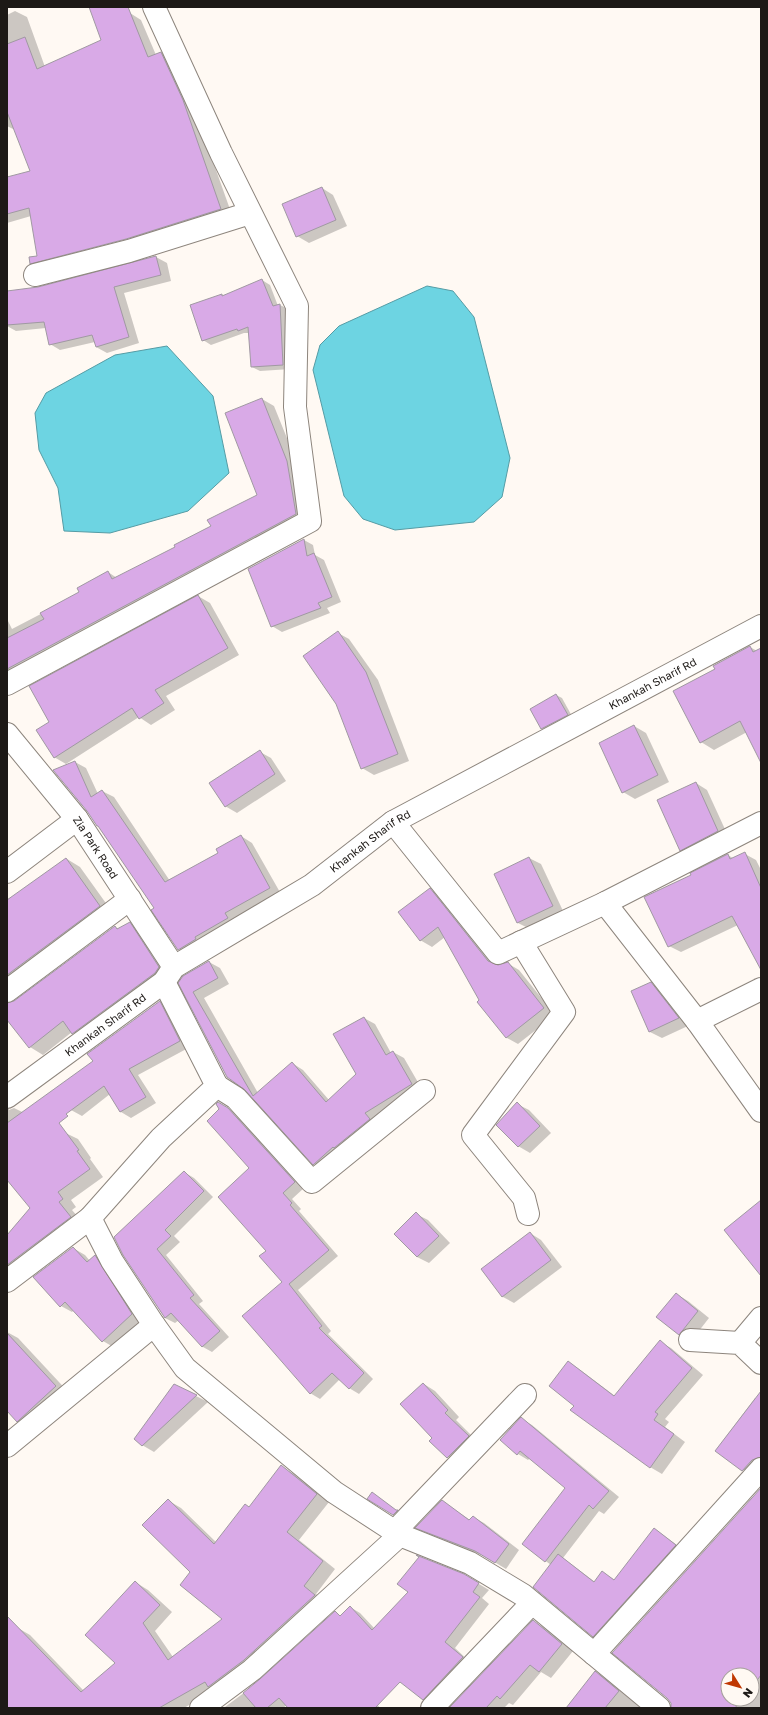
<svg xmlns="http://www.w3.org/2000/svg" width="768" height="1715" viewBox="0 0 768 1715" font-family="'Golos Text',sans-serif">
	<rect width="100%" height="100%" fill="#fff9f3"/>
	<g fill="#6dd4e2" stroke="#559ca5">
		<path d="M 427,286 L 453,291 L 474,317 L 510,458 L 502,497 L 474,522 L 395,530 L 363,519 L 344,496 L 313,370 L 320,345 L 339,326 Z"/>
		<path d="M 167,346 L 213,396 L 229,473 L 188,511 L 110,533 L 64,531 L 58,488 L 39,450 L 35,413 L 46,393 L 115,355 Z"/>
	</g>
	<g fill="#0003" fill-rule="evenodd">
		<path d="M 15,11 L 27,17 L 45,67 L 103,41 L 130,13 L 141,20 L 156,55 L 161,53 L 172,60 L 194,108 L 232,215 L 42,270 L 31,263 L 38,257 L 31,216 L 7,223 L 7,178 L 31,172 L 15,129 L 13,129 L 7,126 L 7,15 ZM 130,237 L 131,239 L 47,260 L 47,258 Z"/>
		<path d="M 322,188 L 333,195 L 347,226 L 309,243 L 297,236 Z"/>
		<path d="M 156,257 L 167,263 L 171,281 L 124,293 L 139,343 L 107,353 L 96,347 L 95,342 L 60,350 L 50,344 L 46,328 L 16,331 L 7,326 L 7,292 L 38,288 Z"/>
		<path d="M 262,280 L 270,285 L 278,306 L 280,305 L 288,309 L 291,369 L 260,371 L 252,367 L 250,333 L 244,333 L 211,345 L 203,340 L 222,295 L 224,296 Z"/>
		<path d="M 262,399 L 274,406 L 299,468 L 308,521 L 7,681 L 7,619 L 12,629 L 81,593 L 108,572 L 117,578 L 176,548 L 212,527 L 259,495 Z"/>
		<path d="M 304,540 L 313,545 L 315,555 L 324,560 L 341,602 L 327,608 L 330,613 L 282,632 L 272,626 Z"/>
		<path d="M 198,596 L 210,603 L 239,655 L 166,696 L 175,710 L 151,725 L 139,717 L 66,764 L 54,757 L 50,722 Z"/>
		<path d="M 338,633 L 349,639 L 378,680 L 409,761 L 374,775 L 362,768 L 336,703 Z"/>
		<path d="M 750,647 L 757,651 L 761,649 L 761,742 L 747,732 L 714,750 L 701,742 L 716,670 Z"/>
		<path d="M 556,695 L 562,698 L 573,718 L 548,731 L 542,728 Z"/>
		<path d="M 634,726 L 646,733 L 669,782 L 635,799 L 623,792 Z"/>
		<path d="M 260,752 L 271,758 L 286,781 L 237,813 L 225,806 Z"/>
		<path d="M 75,762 L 86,768 L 98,794 L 102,791 L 114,797 L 170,881 L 219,853 L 241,836 L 252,843 L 281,894 L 190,956 L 179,949 L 155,908 L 100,827 Z"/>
		<path d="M 696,783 L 707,790 L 729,838 L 692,857 L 680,850 Z"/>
		<path d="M 745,854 L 756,860 L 761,870 L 761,968 L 738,925 L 681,952 L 669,946 L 728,855 L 734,859 Z"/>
		<path d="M 529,858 L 541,864 L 564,913 L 530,929 L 518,923 L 495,874 Z"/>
		<path d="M 67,859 L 80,867 L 113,913 L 8,1000 L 9,1004 L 15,1002 L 115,927 L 119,929 L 130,923 L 143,931 L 172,975 L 86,1041 L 72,1032 L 43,1055 L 30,1047 L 7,1017 L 7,901 Z"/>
		<path d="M 430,889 L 442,896 L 498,966 L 507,963 L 519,970 L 555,1015 L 518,1044 L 507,1038 L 479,1002 L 481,1001 L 445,937 L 432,947 L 420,940 Z"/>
		<path d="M 209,962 L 220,968 L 229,984 L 204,998 L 258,1093 L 292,1063 L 303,1070 L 329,1100 L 357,1074 L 364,1018 L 375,1024 L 391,1053 L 393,1052 L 404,1058 L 423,1091 L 325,1170 L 314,1164 L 246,1089 L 180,983 Z"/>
		<path d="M 651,983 L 662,990 L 690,1025 L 662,1038 L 650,1032 Z"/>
		<path d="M 160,1002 L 170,1008 L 190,1047 L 138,1075 L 156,1103 L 131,1118 L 121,1112 L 110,1094 L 82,1116 L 71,1110 L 94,1061 Z"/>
		<path d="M 7,1088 L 9,1110 L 14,1108 L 78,1139 L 91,1158 L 90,1159 L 103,1177 L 71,1200 L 76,1207 L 72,1210 L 84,1224 L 7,1268 L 7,1236 L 31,1208 L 7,1179 Z"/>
		<path d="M 517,1104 L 529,1110 L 551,1133 L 530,1153 L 518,1146 Z"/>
		<path d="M 228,1109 L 238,1114 L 304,1188 L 292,1199 L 301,1209 L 299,1211 L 338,1256 L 298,1290 L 331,1331 L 328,1334 L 373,1379 L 359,1394 L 349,1388 L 340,1379 L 320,1399 L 310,1393 L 283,1282 L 267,1251 L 250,1168 Z"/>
		<path d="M 184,1172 L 194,1178 L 213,1197 L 174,1236 L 180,1242 L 166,1255 L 203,1301 L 199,1304 L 229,1337 L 212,1352 L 203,1347 L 179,1320 L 175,1323 L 165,1318 L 124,1254 Z"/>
		<path d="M 416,1214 L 428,1220 L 450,1243 L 429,1263 L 417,1257 Z"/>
		<path d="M 530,1233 L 541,1240 L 562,1267 L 514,1303 L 503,1297 L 482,1270 Z"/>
		<path d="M 73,1248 L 85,1255 L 90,1261 L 95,1256 L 107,1263 L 143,1321 L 115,1348 L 103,1341 L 74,1310 L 72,1312 L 61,1306 Z"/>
		<path d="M 676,1294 L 688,1301 L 709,1318 L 691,1341 L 679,1334 Z"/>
		<path d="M 7,1332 L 18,1338 L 72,1396 L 34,1431 L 18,1421 L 7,1410 Z"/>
		<path d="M 660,1342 L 671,1348 L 703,1375 L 665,1419 L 669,1422 L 665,1427 L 685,1442 L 662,1474 L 650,1467 L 575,1405 L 568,1362 L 579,1369 L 615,1396 Z"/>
		<path d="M 424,1384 L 435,1391 L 459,1417 L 456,1420 L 479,1443 L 459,1464 L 448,1457 L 431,1441 L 433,1438 Z"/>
		<path d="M 174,1385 L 208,1402 L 154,1452 L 142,1445 Z"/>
		<path d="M 755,1398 L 761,1402 L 761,1467 L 752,1476 L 716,1450 Z"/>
		<path d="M 521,1419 L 532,1425 L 619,1497 L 604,1514 L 599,1511 L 563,1558 L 595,1582 L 602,1572 L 615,1580 L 655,1529 L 685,1551 L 603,1642 L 593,1636 L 551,1565 L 523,1544 L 566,1488 L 530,1458 L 528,1460 L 518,1454 L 501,1440 Z"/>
		<path d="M 282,1467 L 294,1474 L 329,1502 L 299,1540 L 335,1569 L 316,1594 L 325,1602 L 215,1690 L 184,1708 L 7,1708 L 7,1639 L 18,1628 L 30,1635 L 84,1691 L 116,1663 L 135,1582 L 148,1590 L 172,1612 L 155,1631 L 173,1657 L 223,1619 L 191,1572 L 169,1501 L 181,1508 L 217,1543 L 249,1508 Z"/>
		<path d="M 761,1489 L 761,1708 L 672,1708 ZM 728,1675 L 752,1675 L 752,1699 L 728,1699 Z"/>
		<path d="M 442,1501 L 470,1520 L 473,1517 L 484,1523 L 519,1550 L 506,1569 L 486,1557 L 427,1533 L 417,1527 Z"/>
		<path d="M 464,1575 L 489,1590 L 482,1598 L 489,1604 L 455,1648 L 472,1664 L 433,1705 L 423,1699 L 350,1607 L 360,1613 L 375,1629 L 409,1592 Z"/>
		<path d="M 533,1621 L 545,1628 L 573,1651 L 551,1678 L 541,1672 L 513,1705 L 509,1703 L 504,1708 L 451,1708 Z"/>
		<path d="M 325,1636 L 380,1708 L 289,1708 L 287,1705 L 283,1708 L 225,1707 L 261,1680 Z"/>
		<path d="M 595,1672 L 605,1678 L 641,1708 L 573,1708 Z"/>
	</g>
	<g fill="#d9aae7" stroke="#a099a2">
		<path d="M 89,7 L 128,7 L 148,57 L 161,52 L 183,100 L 221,209 L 126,239 L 30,264 L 29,257 L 37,256 L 29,208 L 7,214 L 7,177 L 30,171 L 7,112 L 7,44 L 25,37 L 37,69 L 101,40 Z"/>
		<path d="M 322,187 L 336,220 L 296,237 L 282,204 Z"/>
		<path d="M 156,256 L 161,275 L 114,287 L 129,337 L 96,347 L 92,335 L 49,345 L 44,322 L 7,325 L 7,291 L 38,287 Z"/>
		<path d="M 262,279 L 273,306 L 280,304 L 283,365 L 251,367 L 248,327 L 238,331 L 237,329 L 202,341 L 190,305 L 222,294 L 222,296 Z"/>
		<path d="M 262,398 L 287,461 L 296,514 L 7,669 L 7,638 L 44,619 L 40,613 L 79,592 L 77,588 L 108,571 L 112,579 L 175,547 L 174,545 L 211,526 L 207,520 L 257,495 L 225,413 Z"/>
		<path d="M 304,539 L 307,556 L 314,553 L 332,597 L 318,603 L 321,608 L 271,627 L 248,569 Z"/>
		<path d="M 198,595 L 228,648 L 155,690 L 164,703 L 139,719 L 132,708 L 54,758 L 36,730 L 49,722 L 29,686 Z"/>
		<path d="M 338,631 L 366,672 L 398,754 L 361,769 L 336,704 L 303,656 Z"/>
		<path d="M 750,646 L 753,652 L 761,648 L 761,763 L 740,721 L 700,743 L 673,691 L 715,669 L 713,666 Z"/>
		<path d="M 556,694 L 568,715 L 541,729 L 530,709 Z"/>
		<path d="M 634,725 L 658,775 L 622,793 L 599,743 Z"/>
		<path d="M 260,750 L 275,774 L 225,807 L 209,783 Z"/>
		<path d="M 75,761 L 91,797 L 102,790 L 165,882 L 218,853 L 216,849 L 241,835 L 270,888 L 225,913 L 228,918 L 195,937 L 196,939 L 178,950 L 151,910 L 154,908 L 98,826 L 97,826 L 87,811 L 53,770 Z"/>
		<path d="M 696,782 L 718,831 L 680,851 L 657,800 Z"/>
		<path d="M 745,852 L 761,888 L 761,970 L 732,916 L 668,947 L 644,897 L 691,875 L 690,873 L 728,854 L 730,859 Z"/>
		<path d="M 529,857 L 553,906 L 517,923 L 494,874 Z"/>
		<path d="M 66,858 L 100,906 L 7,975 L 7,900 Z"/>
		<path d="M 430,888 L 488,961 L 498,965 L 508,962 L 544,1008 L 506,1038 L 477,1002 L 479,1000 L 438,927 L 420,941 L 398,912 Z"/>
		<path d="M 130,922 L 159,967 L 155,973 L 72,1034 L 63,1021 L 29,1048 L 7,1020 L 7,1003 L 14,1001 L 115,926 L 117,929 Z"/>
		<path d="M 209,961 L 218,978 L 193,992 L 253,1096 L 292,1062 L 326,1102 L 356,1074 L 333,1034 L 364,1017 L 386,1055 L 393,1051 L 412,1084 L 365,1113 L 370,1119 L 334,1148 L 333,1147 L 313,1165 L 245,1090 L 227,1077 L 178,983 L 183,976 Z"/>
		<path d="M 651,982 L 679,1018 L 649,1032 L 631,991 Z"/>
		<path d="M 160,1001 L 180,1041 L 129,1069 L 146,1097 L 120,1112 L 104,1086 L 66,1114 L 68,1116 L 59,1123 L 79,1150 L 77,1151 L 90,1169 L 58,1192 L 63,1199 L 59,1202 L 71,1217 L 7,1265 L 7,1235 L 30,1208 L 7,1180 L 7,1123 L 93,1061 L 87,1054 Z"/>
		<path d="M 218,1102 L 228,1108 L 295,1182 L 283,1193 L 292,1203 L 290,1205 L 329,1250 L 289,1284 L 322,1326 L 319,1328 L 364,1373 L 349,1389 L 332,1373 L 310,1394 L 242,1316 L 282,1282 L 259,1256 L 266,1251 L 218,1197 L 249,1168 L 207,1121 L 219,1109 L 216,1104 Z"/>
		<path d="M 517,1102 L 540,1126 L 518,1147 L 496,1125 Z"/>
		<path d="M 184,1171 L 204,1191 L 165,1230 L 171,1236 L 157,1249 L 194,1295 L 190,1298 L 220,1331 L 202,1347 L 171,1313 L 165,1318 L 123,1255 L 114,1237 Z"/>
		<path d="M 761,1200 L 761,1276 L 724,1230 Z"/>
		<path d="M 416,1212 L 439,1236 L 417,1257 L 394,1234 Z"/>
		<path d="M 530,1232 L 551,1260 L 502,1297 L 481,1269 Z"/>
		<path d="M 73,1247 L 87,1262 L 95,1255 L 132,1314 L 102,1342 L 65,1302 L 60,1307 L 33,1277 Z"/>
		<path d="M 676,1293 L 698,1311 L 679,1335 L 656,1317 Z"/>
		<path d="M 7,1333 L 56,1386 L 17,1422 L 7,1411 Z"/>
		<path d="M 660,1340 L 692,1368 L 655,1412 L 658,1414 L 654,1420 L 674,1434 L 650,1468 L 570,1410 L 574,1406 L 549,1386 L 568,1361 L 614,1396 Z"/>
		<path d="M 423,1383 L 448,1410 L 445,1413 L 469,1436 L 447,1458 L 429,1441 L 432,1438 L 400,1404 Z"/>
		<path d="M 174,1384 L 197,1395 L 142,1446 L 134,1439 Z"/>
		<path d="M 761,1391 L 761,1457 L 752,1460 L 742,1471 L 715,1451 Z"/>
		<path d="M 521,1417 L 609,1491 L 593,1509 L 589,1505 L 545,1562 L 522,1544 L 565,1488 L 520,1451 L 517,1455 L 500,1440 Z"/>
		<path d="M 281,1465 L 317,1494 L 287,1532 L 323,1561 L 304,1586 L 315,1595 L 244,1660 L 208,1687 L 205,1682 L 159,1708 L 7,1708 L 7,1616 L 81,1692 L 115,1663 L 85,1635 L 135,1581 L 160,1605 L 143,1623 L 168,1660 L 222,1619 L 180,1585 L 190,1572 L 142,1525 L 168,1499 L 214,1544 L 245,1504 L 249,1507 Z"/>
		<path d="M 761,1488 L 761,1675 L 752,1687 L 752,1675 L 728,1675 L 728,1699 L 742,1699 L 735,1708 L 671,1708 L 671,1703 L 667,1698 L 612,1653 Z"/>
		<path d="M 372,1492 L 396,1510 L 398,1510 L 393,1515 L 367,1499 Z"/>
		<path d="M 442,1500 L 469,1520 L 473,1516 L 509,1544 L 495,1563 L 475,1551 L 415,1528 Z"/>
		<path d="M 654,1528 L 676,1545 L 593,1637 L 533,1587 L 558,1554 L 594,1582 L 602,1571 L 614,1580 Z"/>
		<path d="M 416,1555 L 464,1574 L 479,1583 L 473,1592 L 480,1597 L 445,1642 L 463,1657 L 423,1700 L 400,1682 L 375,1708 L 288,1708 L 279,1698 L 267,1708 L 256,1708 L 243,1693 L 260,1679 L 335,1611 L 340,1616 L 350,1606 L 372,1630 L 408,1592 L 397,1584 L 419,1557 Z"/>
		<path d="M 533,1620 L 562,1644 L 539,1672 L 530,1665 L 500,1699 L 497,1696 L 486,1708 L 449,1708 Z"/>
		<path d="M 595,1671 L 619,1691 L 605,1708 L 566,1708 Z"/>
	</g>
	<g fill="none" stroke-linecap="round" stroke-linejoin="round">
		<g stroke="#8d857d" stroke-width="24">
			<g id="minor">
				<path d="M 35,275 L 129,251 L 250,213"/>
				<path d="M 7,684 L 310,521 L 295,407 L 297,306 L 221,153 L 154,7"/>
				<path id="s1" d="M 7,734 L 77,819 L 174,967"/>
				<path d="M 393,822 L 498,953 L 605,903 L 761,823"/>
				<path d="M 7,872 L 77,819"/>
				<path d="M 605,903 L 697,1021 L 761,1111"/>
				<path d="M 521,942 L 564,1012 L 473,1135 L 524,1198 L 528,1214"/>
				<path d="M 164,982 L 217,1086 L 161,1138 L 90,1218 L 112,1261 L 154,1325 L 185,1368 L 334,1492 L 400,1535 L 470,1563 L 523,1595 L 659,1708"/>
				<path d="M 7,991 L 130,899"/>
				<path d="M 697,1021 L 761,989"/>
				<path d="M 217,1086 L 236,1098 L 312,1182 L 424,1091"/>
				<path id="s2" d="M 7,1097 L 164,982 L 174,967 L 312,885 L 393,822 L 761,626"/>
				<path d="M 7,1281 L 90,1218"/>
				<path d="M 690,1340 L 740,1343 L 761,1363"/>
				<path d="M 740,1343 L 761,1318"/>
				<path d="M 7,1446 L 154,1325"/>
				<path d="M 395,1531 L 525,1395"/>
				<path d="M 594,1654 L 761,1469"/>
				<path d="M 201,1708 L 252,1670 L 400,1535"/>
				<path d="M 432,1708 L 532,1603"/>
			</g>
		</g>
		<use href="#minor" stroke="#fff" stroke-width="22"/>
	</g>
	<g text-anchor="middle" stroke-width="4" stroke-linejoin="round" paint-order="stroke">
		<g font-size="11" fill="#1d1916" stroke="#fff9f3">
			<text dy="4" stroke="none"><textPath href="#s2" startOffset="770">Khankah Sharif Rd</textPath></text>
			<text dy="4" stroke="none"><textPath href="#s2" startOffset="446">Khankah Sharif Rd</textPath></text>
			<text dy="4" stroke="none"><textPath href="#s1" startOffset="144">Zia Park Road</textPath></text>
			<text dy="4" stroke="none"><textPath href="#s2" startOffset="122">Khankah Sharif Rd</textPath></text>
		</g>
	</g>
	<rect width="768" height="1715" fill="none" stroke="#1d1916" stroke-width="16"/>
	<g transform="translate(740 1687) rotate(127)"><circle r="19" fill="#fff9f3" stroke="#a59f9b"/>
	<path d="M0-3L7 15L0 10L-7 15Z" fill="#c03802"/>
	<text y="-6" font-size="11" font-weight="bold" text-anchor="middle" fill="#1d1916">N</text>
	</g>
</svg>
